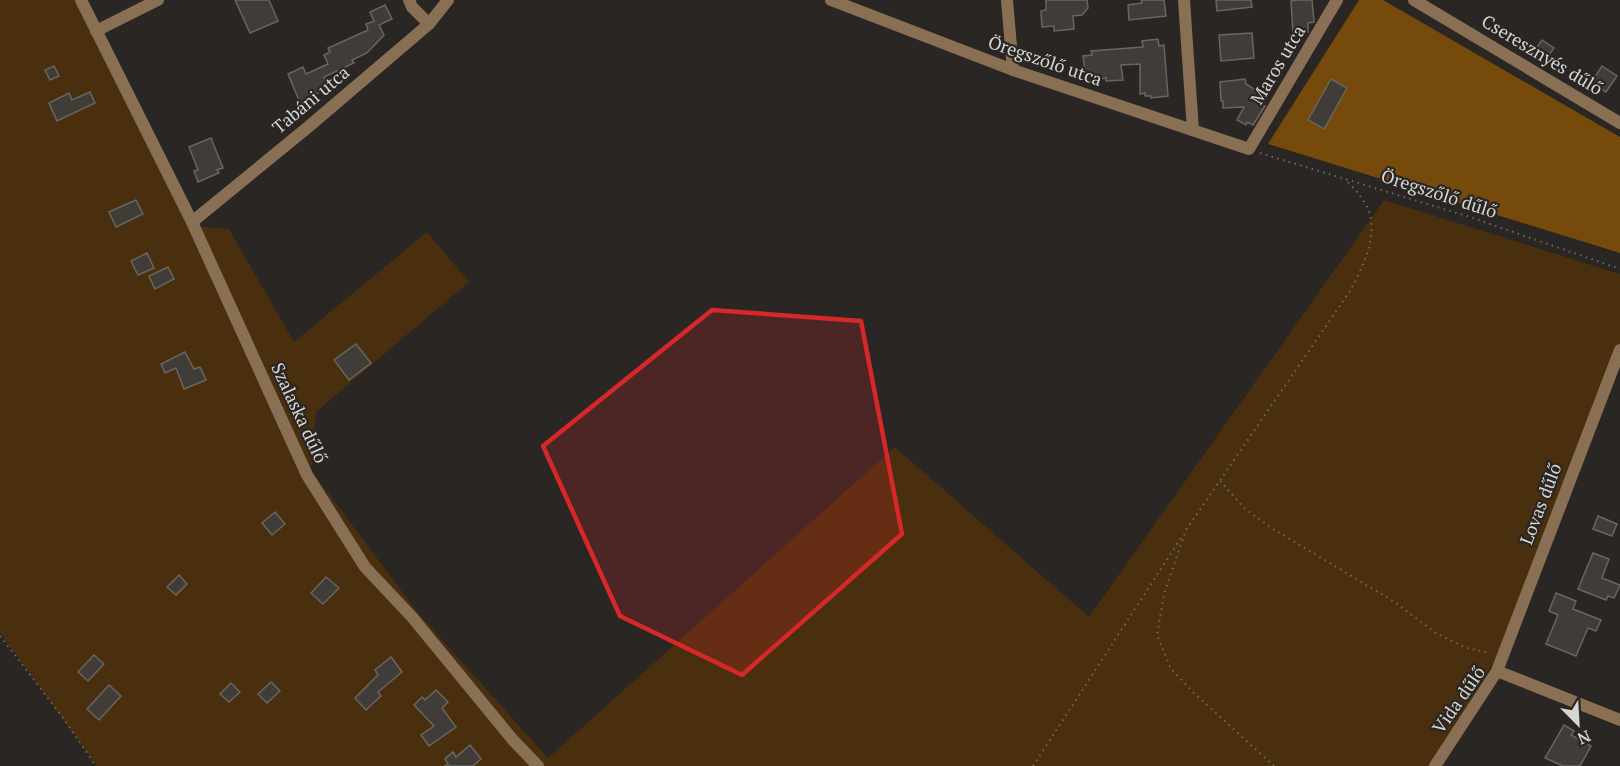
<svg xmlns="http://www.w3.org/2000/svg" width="1620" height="766" viewBox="0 0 1620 766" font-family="'PT Serif',serif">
	<rect width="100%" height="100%" fill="#292623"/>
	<path fill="#492f0e" d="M 0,0 L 87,0 L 197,226 L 229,229 L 294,342 L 427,232 L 469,282 L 316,412 L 311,470 L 418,613 L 548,758 L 895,447 L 1089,617 L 1384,200 L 1620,274 L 1620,348 L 1496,659 L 1430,766 L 97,766 L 0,633 Z"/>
	<path fill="#754a0b" d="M 1359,0 L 1383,0 L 1620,137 L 1620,253 L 1268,144 Z"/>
	<g fill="#403d39" stroke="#696561" stroke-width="1.5">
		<path d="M 235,0 L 269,0 L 278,21 L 250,33 Z"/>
		<path d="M 1046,0 L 1087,0 L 1088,8 L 1082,15 L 1073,16 L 1074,29 L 1054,31 L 1054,26 L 1042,27 L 1041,11 L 1046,10 Z"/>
		<path d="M 1141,0 L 1164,0 L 1166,16 L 1129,20 L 1128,5 L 1142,3 Z"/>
		<path d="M 1216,0 L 1251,0 L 1252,7 L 1217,11 Z"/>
		<path d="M 1298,0 L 1312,0 L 1314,22 L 1308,23 L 1308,32 L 1293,33 L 1291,1 Z"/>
		<path d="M 385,5 L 392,19 L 379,25 L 384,35 L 367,53 L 352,60 L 354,63 L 324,77 L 329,87 L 300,103 L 288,74 L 303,67 L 306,74 L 328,64 L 324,55 L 330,52 L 328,48 L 368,30 L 366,24 L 374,21 L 370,12 Z"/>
		<path d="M 1252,33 L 1254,58 L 1221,61 L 1219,35 Z"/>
		<path d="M 1158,39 L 1159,46 L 1164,45 L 1168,96 L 1151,98 L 1151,96 L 1145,96 L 1145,93 L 1140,94 L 1140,64 L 1121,65 L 1123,80 L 1106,81 L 1106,78 L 1094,80 L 1094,77 L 1086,78 L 1083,56 L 1092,55 L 1091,51 L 1143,47 L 1142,41 Z"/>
		<path d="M 1542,40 L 1554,48 L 1547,58 L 1535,50 Z"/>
		<path d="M 54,66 L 59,76 L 50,80 L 45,70 Z"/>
		<path d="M 1602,66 L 1617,76 L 1606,92 L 1591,83 Z"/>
		<path d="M 1245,79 L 1246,84 L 1264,95 L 1259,103 L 1265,106 L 1253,125 L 1247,122 L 1246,125 L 1237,120 L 1244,107 L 1223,108 L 1223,101 L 1221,101 L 1220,82 Z"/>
		<path d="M 1331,79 L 1347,88 L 1324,129 L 1308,120 Z"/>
		<path d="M 90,92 L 95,103 L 57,121 L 49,103 L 69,93 L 72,100 Z"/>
		<path d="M 211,138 L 223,168 L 217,170 L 219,173 L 198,182 L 194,171 L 198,170 L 189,147 Z"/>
		<path d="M 136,200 L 143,214 L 116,227 L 109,212 Z"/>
		<path d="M 147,253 L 154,268 L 138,275 L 131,261 Z"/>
		<path d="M 168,267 L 174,279 L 155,289 L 149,276 Z"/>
		<path d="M 356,344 L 371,363 L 349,380 L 334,360 Z"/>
		<path d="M 185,352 L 194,369 L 200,367 L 206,380 L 184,389 L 176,368 L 165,373 L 161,364 Z"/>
		<path d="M 275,512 L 285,524 L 272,535 L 262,523 Z"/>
		<path d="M 1598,516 L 1617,524 L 1612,536 L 1593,529 Z"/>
		<path d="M 1593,553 L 1609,559 L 1602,578 L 1620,585 L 1614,598 L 1608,596 L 1606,600 L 1578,589 Z"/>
		<path d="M 179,575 L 187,584 L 176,595 L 167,587 Z"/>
		<path d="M 326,577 L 339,588 L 323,604 L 311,593 Z"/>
		<path d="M 1556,593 L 1576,601 L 1573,609 L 1601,620 L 1596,631 L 1588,628 L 1576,656 L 1546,644 L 1558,615 L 1549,611 Z"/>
		<path d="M 94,655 L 104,664 L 88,681 L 78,672 Z"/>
		<path d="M 391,657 L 402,672 L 378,692 L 381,696 L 366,710 L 355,698 L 378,675 L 375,670 Z"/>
		<path d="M 271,682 L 280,691 L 267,703 L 258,694 Z"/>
		<path d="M 231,683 L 240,692 L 229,702 L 220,694 Z"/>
		<path d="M 109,685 L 121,696 L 99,720 L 87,709 Z"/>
		<path d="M 436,690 L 448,702 L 442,708 L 456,727 L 429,746 L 421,735 L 434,726 L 414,705 L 422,697 L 425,700 Z"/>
		<path d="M 1564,725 L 1574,731 L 1571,735 L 1591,746 L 1580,766 L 1563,766 L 1545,758 Z"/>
		<path d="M 470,745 L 481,759 L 473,766 L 445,766 L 448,764 L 445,759 L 453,752 L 456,757 Z"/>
	</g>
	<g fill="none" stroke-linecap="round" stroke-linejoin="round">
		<g stroke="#6b6966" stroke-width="2" stroke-dasharray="1.5 4.5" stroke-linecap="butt">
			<path d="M 1260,153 L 1470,217 L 1620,269"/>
			<path d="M 1220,481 L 1244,508 L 1273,529 L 1393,601 L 1436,633 L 1466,648 L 1491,653"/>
			<path d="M 0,636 L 61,715 L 96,766"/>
			<path d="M 1033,766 L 1183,535"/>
			<path d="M 1274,766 L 1194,693 L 1171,669 L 1157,635 L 1164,594 L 1186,530 L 1350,291 C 1364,264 1383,228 1363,200 C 1358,192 1351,186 1345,179"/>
		</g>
		<g stroke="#896f53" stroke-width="12">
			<path d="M 81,0 L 192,222 L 307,475 L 365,567 L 412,617 L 513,740 L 538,766"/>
			<path d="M 409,0 L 412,7 L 429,24"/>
			<path d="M 831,0 L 1013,70 L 1249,149 L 1337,0"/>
			<path d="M 1007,0 L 1013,70"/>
			<path d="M 1184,0 L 1193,130"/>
			<path d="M 1414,0 L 1620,123"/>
			<path d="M 96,31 L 158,0"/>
			<path d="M 192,222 L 307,128 L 429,24 L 448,0"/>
			<path d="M 1497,671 L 1620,720"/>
			<path d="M 1435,766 L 1497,671 L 1620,350"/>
		</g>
	</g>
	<path fill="#d62828" fill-opacity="0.2" stroke="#d62828" stroke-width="4.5" stroke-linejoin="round" d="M 712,310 L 861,321 L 902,534 L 742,675 L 620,616 L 543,446 Z"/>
	<g text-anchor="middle" stroke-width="4.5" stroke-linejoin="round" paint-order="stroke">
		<g font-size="18" fill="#d7d5d2" stroke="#292623">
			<text transform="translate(1542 55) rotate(31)" y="6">Cseresznyés dűlő</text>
			<text transform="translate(1045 61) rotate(19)" y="6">Öregszőlő utca</text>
			<text transform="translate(1278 65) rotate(-59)" y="6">Maros utca</text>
			<text transform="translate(311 100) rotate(-40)" y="6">Tabáni utca</text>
			<text transform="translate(1439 194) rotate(18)" y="6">Öregszőlő dűlő</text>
			<text transform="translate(299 413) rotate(65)" y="6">Szalaska dűlő</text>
			<text transform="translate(1541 504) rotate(-69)" y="6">Lovas dűlő</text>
			<text transform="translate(1459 700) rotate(-55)" y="6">Vida dűlő</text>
		</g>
	</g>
	<g transform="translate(1578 724) rotate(156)" stroke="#292623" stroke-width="4.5" paint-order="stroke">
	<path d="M0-4.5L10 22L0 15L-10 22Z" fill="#d7d5d2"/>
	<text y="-9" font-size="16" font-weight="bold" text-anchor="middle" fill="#d7d5d2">N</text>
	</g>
</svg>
